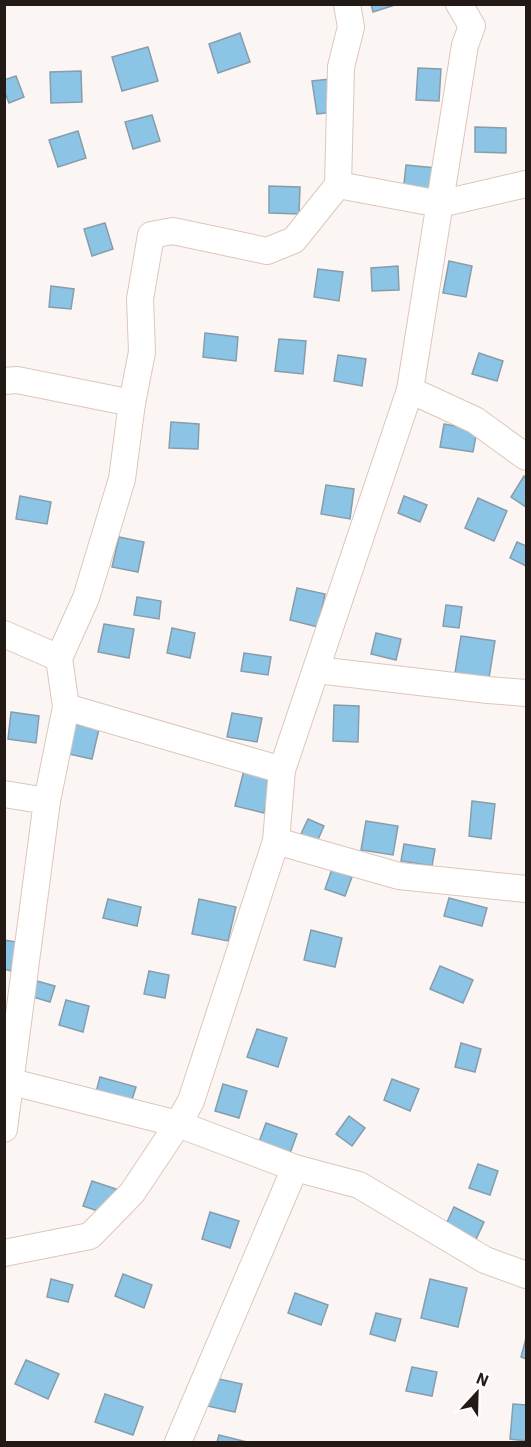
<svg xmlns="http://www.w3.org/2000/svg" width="531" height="1447" viewBox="0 0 531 1447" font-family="'IBM Plex Sans',sans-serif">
	<rect width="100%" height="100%" fill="#fbf6f4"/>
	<g fill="#8bc4e4" stroke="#879dab" stroke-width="1.5">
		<path d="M 371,4 L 398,4 L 373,12 Z"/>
		<path d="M 240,33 L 250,62 L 218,73 L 209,44 Z"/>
		<path d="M 148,47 L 158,81 L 122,91 L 112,57 Z"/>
		<path d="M 418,68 L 441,69 L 439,101 L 416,100 Z"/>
		<path d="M 81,71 L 82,102 L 51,103 L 50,72 Z"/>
		<path d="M 16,76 L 24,97 L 9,103 L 4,90 L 4,80 Z"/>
		<path d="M 330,79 L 335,112 L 317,114 L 312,81 Z"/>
		<path d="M 152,115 L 160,141 L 133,149 L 125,122 Z"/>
		<path d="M 475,127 L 506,128 L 506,153 L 475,152 Z"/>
		<path d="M 78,131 L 86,158 L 58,167 L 49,140 Z"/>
		<path d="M 406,165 L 436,168 L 433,196 L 403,193 Z"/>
		<path d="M 269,186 L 300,187 L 299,214 L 269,213 Z"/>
		<path d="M 105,223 L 113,249 L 92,256 L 84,229 Z"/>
		<path d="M 449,261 L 472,266 L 466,297 L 443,293 Z"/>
		<path d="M 398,266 L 399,290 L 372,291 L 371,268 Z"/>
		<path d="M 318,269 L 343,272 L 339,301 L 314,297 Z"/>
		<path d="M 51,286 L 74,289 L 71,309 L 49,307 Z"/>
		<path d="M 205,333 L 238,337 L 236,361 L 203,357 Z"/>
		<path d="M 279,339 L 306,341 L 303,374 L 275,371 Z"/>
		<path d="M 479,353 L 503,361 L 497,381 L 472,374 Z"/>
		<path d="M 338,355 L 366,359 L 362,386 L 334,381 Z"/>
		<path d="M 171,422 L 199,424 L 198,449 L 169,448 Z"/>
		<path d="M 444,424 L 477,430 L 473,452 L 440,447 Z"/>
		<path d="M 524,476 L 526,478 L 526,507 L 511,497 Z"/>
		<path d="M 326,485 L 354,489 L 350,519 L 321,514 Z"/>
		<path d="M 20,496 L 51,502 L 47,524 L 16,519 Z"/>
		<path d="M 404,496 L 427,505 L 420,522 L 398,513 Z"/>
		<path d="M 478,498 L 507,511 L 494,541 L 465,528 Z"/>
		<path d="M 119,537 L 144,542 L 138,572 L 112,567 Z"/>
		<path d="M 517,542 L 526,546 L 526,566 L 510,558 Z"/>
		<path d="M 297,588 L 325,594 L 318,627 L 290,620 Z"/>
		<path d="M 137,597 L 161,601 L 159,619 L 134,615 Z"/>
		<path d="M 446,605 L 462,607 L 459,628 L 443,626 Z"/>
		<path d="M 104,624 L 134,629 L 129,658 L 98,652 Z"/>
		<path d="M 172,628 L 195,633 L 190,658 L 167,653 Z"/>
		<path d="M 376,633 L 401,639 L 396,660 L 371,654 Z"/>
		<path d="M 461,636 L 495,641 L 489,678 L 455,673 Z"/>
		<path d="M 244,653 L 271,657 L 268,675 L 241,671 Z"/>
		<path d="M 334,705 L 359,706 L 358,742 L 333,741 Z"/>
		<path d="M 11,712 L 39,716 L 36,743 L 8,739 Z"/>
		<path d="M 232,713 L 262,718 L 257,742 L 227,737 Z"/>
		<path d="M 70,723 L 99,729 L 92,759 L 64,753 Z"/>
		<path d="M 244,770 L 273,777 L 264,813 L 235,806 Z"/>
		<path d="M 472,801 L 495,804 L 491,839 L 469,836 Z"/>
		<path d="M 308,819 L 324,826 L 316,844 L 300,836 Z"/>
		<path d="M 366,821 L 398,826 L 393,855 L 361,850 Z"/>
		<path d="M 404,844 L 435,849 L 432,866 L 401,861 Z"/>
		<path d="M 332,869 L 352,877 L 345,896 L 325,889 Z"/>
		<path d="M 449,898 L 487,908 L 482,926 L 444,916 Z"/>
		<path d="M 108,899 L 141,907 L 137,926 L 103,918 Z"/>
		<path d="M 199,899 L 236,907 L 228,941 L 192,934 Z"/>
		<path d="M 311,930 L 342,938 L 335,967 L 304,960 Z"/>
		<path d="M 4,940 L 17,942 L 11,971 L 4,969 Z"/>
		<path d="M 440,966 L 473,980 L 463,1003 L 430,989 Z"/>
		<path d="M 149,971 L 169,975 L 165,998 L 144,994 Z"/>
		<path d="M 37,981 L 55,986 L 50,1002 L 33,997 Z"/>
		<path d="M 66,1000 L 89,1006 L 83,1032 L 59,1025 Z"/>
		<path d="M 257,1029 L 287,1038 L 278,1067 L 247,1057 Z"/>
		<path d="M 461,1043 L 481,1049 L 475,1072 L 455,1067 Z"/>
		<path d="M 100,1077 L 136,1087 L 130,1106 L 95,1096 Z"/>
		<path d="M 392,1079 L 419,1089 L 410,1111 L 384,1100 Z"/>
		<path d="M 223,1084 L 247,1091 L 239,1118 L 215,1111 Z"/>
		<path d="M 349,1116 L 365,1128 L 352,1146 L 336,1134 Z"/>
		<path d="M 266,1123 L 297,1134 L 288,1159 L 257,1147 Z"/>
		<path d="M 478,1164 L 498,1171 L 490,1195 L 469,1188 Z"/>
		<path d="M 92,1181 L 116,1189 L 107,1214 L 83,1206 Z"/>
		<path d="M 454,1207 L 484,1222 L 472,1248 L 442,1233 Z"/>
		<path d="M 210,1212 L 239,1221 L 230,1248 L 202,1239 Z"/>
		<path d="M 123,1274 L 152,1285 L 144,1308 L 115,1296 Z"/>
		<path d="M 51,1279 L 73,1285 L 68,1302 L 47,1297 Z"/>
		<path d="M 430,1279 L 467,1288 L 458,1327 L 421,1318 Z"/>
		<path d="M 295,1293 L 328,1305 L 321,1325 L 288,1313 Z"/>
		<path d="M 376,1313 L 401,1319 L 395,1341 L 370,1334 Z"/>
		<path d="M 526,1338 L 526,1359 L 521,1357 Z"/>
		<path d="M 26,1360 L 59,1374 L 48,1399 L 15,1384 Z"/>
		<path d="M 412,1367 L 437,1372 L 432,1396 L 406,1391 Z"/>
		<path d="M 210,1377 L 242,1384 L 235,1412 L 203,1405 Z"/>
		<path d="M 105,1394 L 143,1407 L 133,1435 L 95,1422 Z"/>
		<path d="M 513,1404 L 526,1405 L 526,1441 L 510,1439 Z"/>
		<path d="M 219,1435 L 247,1442 L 217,1442 Z"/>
	</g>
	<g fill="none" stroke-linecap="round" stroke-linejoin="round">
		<g stroke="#dec6ba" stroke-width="28">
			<g id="street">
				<path d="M 338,185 L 440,204 L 526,184"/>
				<path d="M 4,381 L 17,380 L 132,403"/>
				<path d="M 410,390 L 475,420 L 526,457"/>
				<path d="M 4,634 L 59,658"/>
				<path d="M 317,670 L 488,690 L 526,693"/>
				<path d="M 66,707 L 282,770"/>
				<path d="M 4,794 L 47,801"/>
				<path d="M 276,841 L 399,876 L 526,889"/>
				<path d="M 4,1080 L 178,1124 L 295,1168 L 359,1185 L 485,1260 L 526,1275"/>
				<path d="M 4,1129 L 47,801 L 66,707 L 59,658 L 86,598 L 122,479 L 132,403 L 142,352 L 140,299 L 151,235 L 173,231 L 267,251 L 294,240 L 338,185 L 341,67 L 351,27 L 347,4"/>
				<path d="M 4,1253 L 90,1236 L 132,1193 L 178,1124 L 191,1101 L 276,841 L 282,770 L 410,390 L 465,45 L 472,26 L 459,4"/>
				<path d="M 178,1442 L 295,1168"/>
			</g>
		</g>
		<use href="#street" stroke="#fff" stroke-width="26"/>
	</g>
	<rect width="531" height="1447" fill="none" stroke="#231a16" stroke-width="12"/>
	<g transform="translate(477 1393) rotate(22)" stroke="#ffffff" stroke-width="4.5" paint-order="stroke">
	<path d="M0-4.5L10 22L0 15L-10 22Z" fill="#231a16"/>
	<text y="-9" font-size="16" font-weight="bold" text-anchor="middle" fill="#231a16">N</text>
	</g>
</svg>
